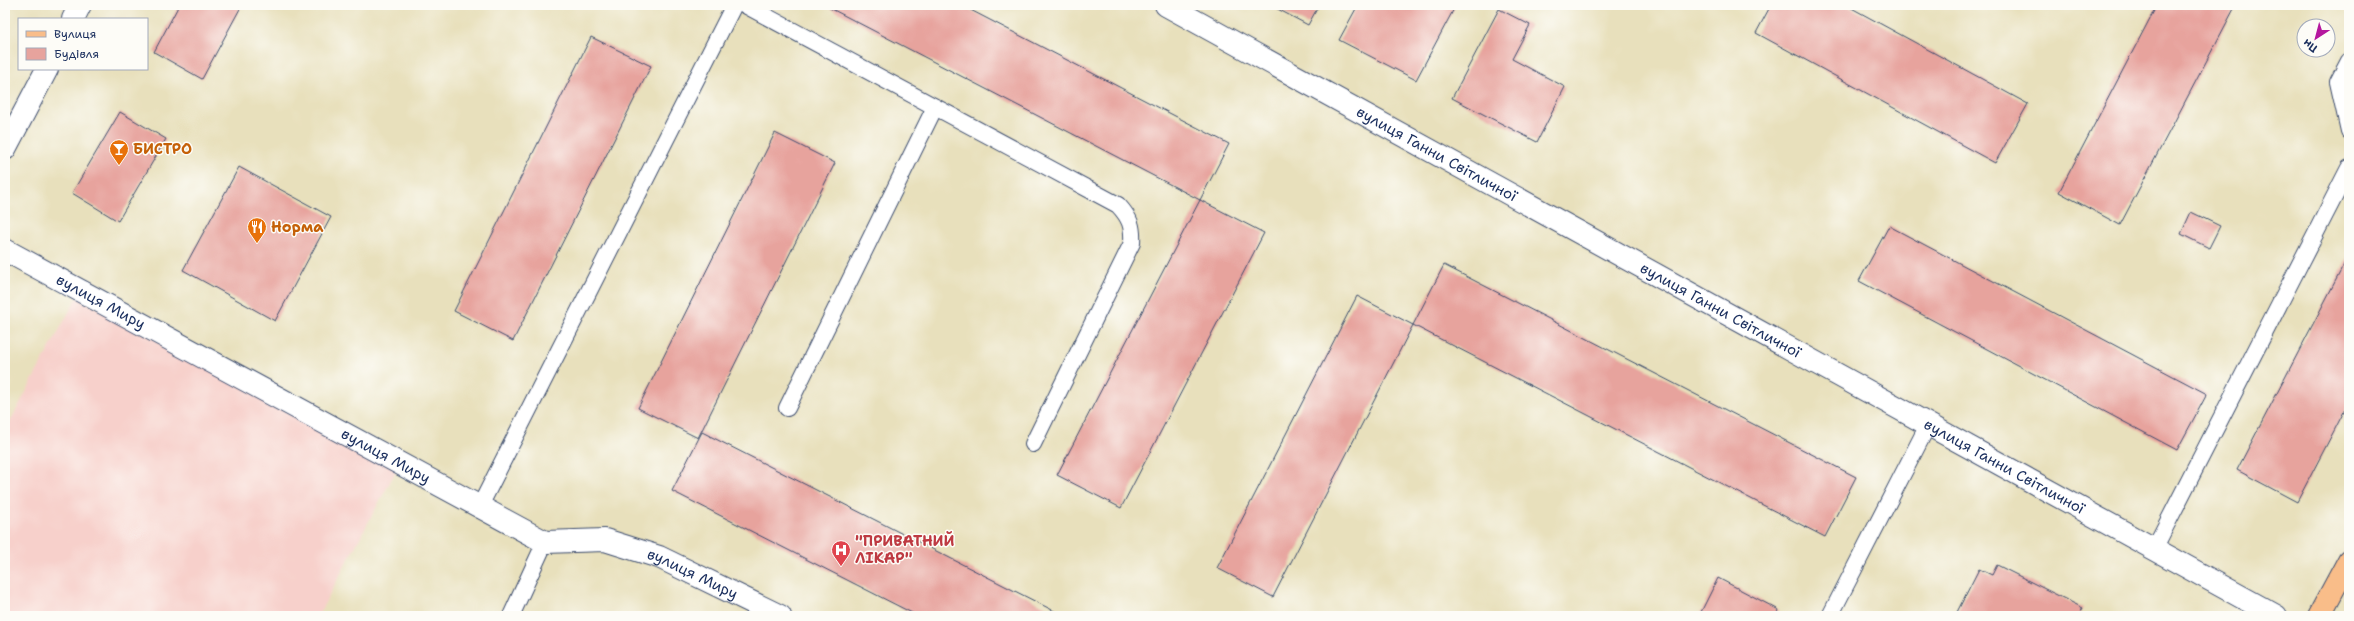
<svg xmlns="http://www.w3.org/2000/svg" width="2354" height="621" viewBox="0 0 2354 621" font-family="'Shantell Sans',sans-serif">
	<rect width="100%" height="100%" fill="#fdfcf7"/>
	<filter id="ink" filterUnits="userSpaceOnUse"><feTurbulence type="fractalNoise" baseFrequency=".025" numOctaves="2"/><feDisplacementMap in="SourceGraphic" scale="8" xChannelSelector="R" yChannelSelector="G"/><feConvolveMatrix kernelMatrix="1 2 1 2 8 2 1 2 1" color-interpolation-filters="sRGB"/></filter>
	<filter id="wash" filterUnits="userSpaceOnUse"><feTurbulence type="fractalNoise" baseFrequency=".012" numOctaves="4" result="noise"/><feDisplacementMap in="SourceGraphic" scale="16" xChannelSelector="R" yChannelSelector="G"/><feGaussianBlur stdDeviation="0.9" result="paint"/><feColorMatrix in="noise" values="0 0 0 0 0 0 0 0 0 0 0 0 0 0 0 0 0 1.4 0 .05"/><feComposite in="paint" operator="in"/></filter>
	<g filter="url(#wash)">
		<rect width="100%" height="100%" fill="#e8e0bc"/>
		<path fill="#f7d0cb" d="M 77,297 L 397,469 L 318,616 L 5,616 L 5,431 Z"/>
		<g id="blocks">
			<g fill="#e7a39d">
				<path d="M 179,5 L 242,5 L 202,79 L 154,52 Z"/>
				<path d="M 824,5 L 961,5 L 1229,144 L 1200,200 Z"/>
				<path d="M 1270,5 L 1319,5 L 1308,25 Z"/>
				<path d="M 1358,5 L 1456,5 L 1416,80 L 1339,40 Z"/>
				<path d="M 1771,5 L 1846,5 L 2028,104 L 1995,163 L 1756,33 Z"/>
				<path d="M 2157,5 L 2236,5 L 2120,225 L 2059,192 Z"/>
				<path d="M 1499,9 L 1530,25 L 1512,59 L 1565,87 L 1537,142 L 1452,98 Z"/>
				<path d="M 591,37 L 651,66 L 513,341 L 454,311 Z"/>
				<path d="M 120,112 L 166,139 L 118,221 L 72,193 Z"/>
				<path d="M 775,133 L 835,163 L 698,438 L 638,408 Z"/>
				<path d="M 239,167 L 331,217 L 275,321 L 183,270 Z"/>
				<path d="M 1200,200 L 1264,233 L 1121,508 L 1057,475 Z"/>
				<path d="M 2191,212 L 2220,226 L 2209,248 L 2181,234 Z"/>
				<path d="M 1889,226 L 2207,394 L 2177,450 L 1859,281 Z"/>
				<path d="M 2349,255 L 2349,402 L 2297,502 L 2237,470 Z"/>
				<path d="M 1444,265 L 1856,477 L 1825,537 L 1413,325 Z"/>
				<path d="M 1357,296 L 1413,325 L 1273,597 L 1217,568 Z"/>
				<path d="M 702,432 L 1064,616 L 918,616 L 672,491 Z"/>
				<path d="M 1997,565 L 2083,608 L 2080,613 L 2086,616 L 1955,616 L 1979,569 L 1992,575 Z"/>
				<path d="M 1718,578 L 1779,610 L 1776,616 L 1699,616 Z"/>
			</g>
		</g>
	</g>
	<g filter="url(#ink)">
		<use href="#blocks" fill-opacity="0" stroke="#3a4a6c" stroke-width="1"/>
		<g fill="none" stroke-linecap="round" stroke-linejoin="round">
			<g stroke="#3a4a6c" stroke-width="18">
				<g id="service">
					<path d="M 745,5 L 1118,205 C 1130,218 1133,226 1132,243 L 1033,444"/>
					<path d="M 2349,61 L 2338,82 L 2349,131"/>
					<path d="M 787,408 L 935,107"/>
					<path d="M 479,508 L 734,5"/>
					<path d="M 2154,549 L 2349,168"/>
					<path d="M 511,616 L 545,542"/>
					<path d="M 1830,616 L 1928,425"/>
				</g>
			</g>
			<g stroke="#3a4a6c" stroke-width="24">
				<g id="minor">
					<path id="s1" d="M 5,250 L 545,542 L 605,540 L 659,557 L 780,616"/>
				</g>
			</g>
			<g stroke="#3a4a6c" stroke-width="24">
				<g id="tertiary">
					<path id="s2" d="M 1166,5 L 2276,616"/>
					<path d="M 73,19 L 80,5"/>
					<path d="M 5,149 L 47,69"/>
				</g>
			</g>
			<g stroke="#3a4a6c" stroke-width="24">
				<path id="primary" d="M 2319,616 L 2349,560"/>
			</g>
			<use href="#service" stroke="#fff" stroke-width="16"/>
			<use href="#minor" stroke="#fff" stroke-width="22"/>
			<use href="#tertiary" stroke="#fff" stroke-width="22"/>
			<use href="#primary" stroke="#f9bd89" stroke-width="22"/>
		</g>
	</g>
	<defs>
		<g id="bar-pin" transform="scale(1)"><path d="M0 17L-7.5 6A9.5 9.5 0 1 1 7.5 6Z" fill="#e8710a" stroke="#fdfcf7"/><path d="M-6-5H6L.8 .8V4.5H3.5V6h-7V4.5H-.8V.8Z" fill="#fff"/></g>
		<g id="restaurant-pin" transform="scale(1)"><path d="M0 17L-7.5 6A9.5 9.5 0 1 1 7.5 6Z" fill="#e8710a" stroke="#fdfcf7"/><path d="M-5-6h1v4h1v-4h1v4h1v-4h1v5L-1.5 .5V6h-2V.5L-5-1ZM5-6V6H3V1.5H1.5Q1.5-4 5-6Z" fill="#fff"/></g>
		<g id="hospital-pin" transform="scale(1)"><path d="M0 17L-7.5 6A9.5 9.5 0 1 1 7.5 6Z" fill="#e0444e" stroke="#fdfcf7"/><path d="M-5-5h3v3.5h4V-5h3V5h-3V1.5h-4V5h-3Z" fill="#fff"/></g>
	</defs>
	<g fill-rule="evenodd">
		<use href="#bar-pin" x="119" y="149"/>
		<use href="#restaurant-pin" x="257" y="227"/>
		<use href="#hospital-pin" x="841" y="550"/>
	</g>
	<g text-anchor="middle" stroke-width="3" stroke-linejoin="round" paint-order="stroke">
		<g font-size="15" font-weight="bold" fill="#c56008" stroke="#fdfcf7" text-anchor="start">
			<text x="133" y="154">БИСТРО</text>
			<text x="271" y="232">Норма</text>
		</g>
		<g font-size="15" fill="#1b2f5e" stroke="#fdfcf7">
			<text dy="5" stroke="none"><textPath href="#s2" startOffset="309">вулиця Ганни Світличної</textPath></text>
			<text dy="5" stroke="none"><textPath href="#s1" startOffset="109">вулиця Миру</textPath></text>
			<text dy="5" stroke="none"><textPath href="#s2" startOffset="633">вулиця Ганни Світличної</textPath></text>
			<text dy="5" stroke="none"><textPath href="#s1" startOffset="433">вулиця Миру</textPath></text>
			<text dy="5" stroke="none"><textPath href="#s2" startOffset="957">вулиця Ганни Світличної</textPath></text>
			<text dy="5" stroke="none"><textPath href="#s1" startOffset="768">вулиця Миру</textPath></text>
		</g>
		<g font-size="15" font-weight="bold" fill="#be3a42" stroke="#fdfcf7" text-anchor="start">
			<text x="855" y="546">"ПРИВАТНИЙ<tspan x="855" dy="17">ЛІКАР"</tspan></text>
		</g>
	</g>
	<rect width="2354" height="621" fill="none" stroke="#fdfcf7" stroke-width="20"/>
	<rect x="18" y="18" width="130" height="52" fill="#fdfcf7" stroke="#a3aaba"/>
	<rect x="26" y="31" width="20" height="6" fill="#f9bd89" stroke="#a3aaba"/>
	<text x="54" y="38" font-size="12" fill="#1b2f5e">Вулиця</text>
	<rect x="26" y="48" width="20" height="12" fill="#e7a39d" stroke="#a3aaba"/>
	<text x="54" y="58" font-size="12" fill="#1b2f5e">Будівля</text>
	<g transform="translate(2316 38) rotate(216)"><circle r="19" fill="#fdfcf7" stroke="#a3aaba"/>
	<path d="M0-3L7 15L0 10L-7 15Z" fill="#b5179e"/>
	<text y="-6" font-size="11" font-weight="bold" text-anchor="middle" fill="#1b2f5e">Пн</text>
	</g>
</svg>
